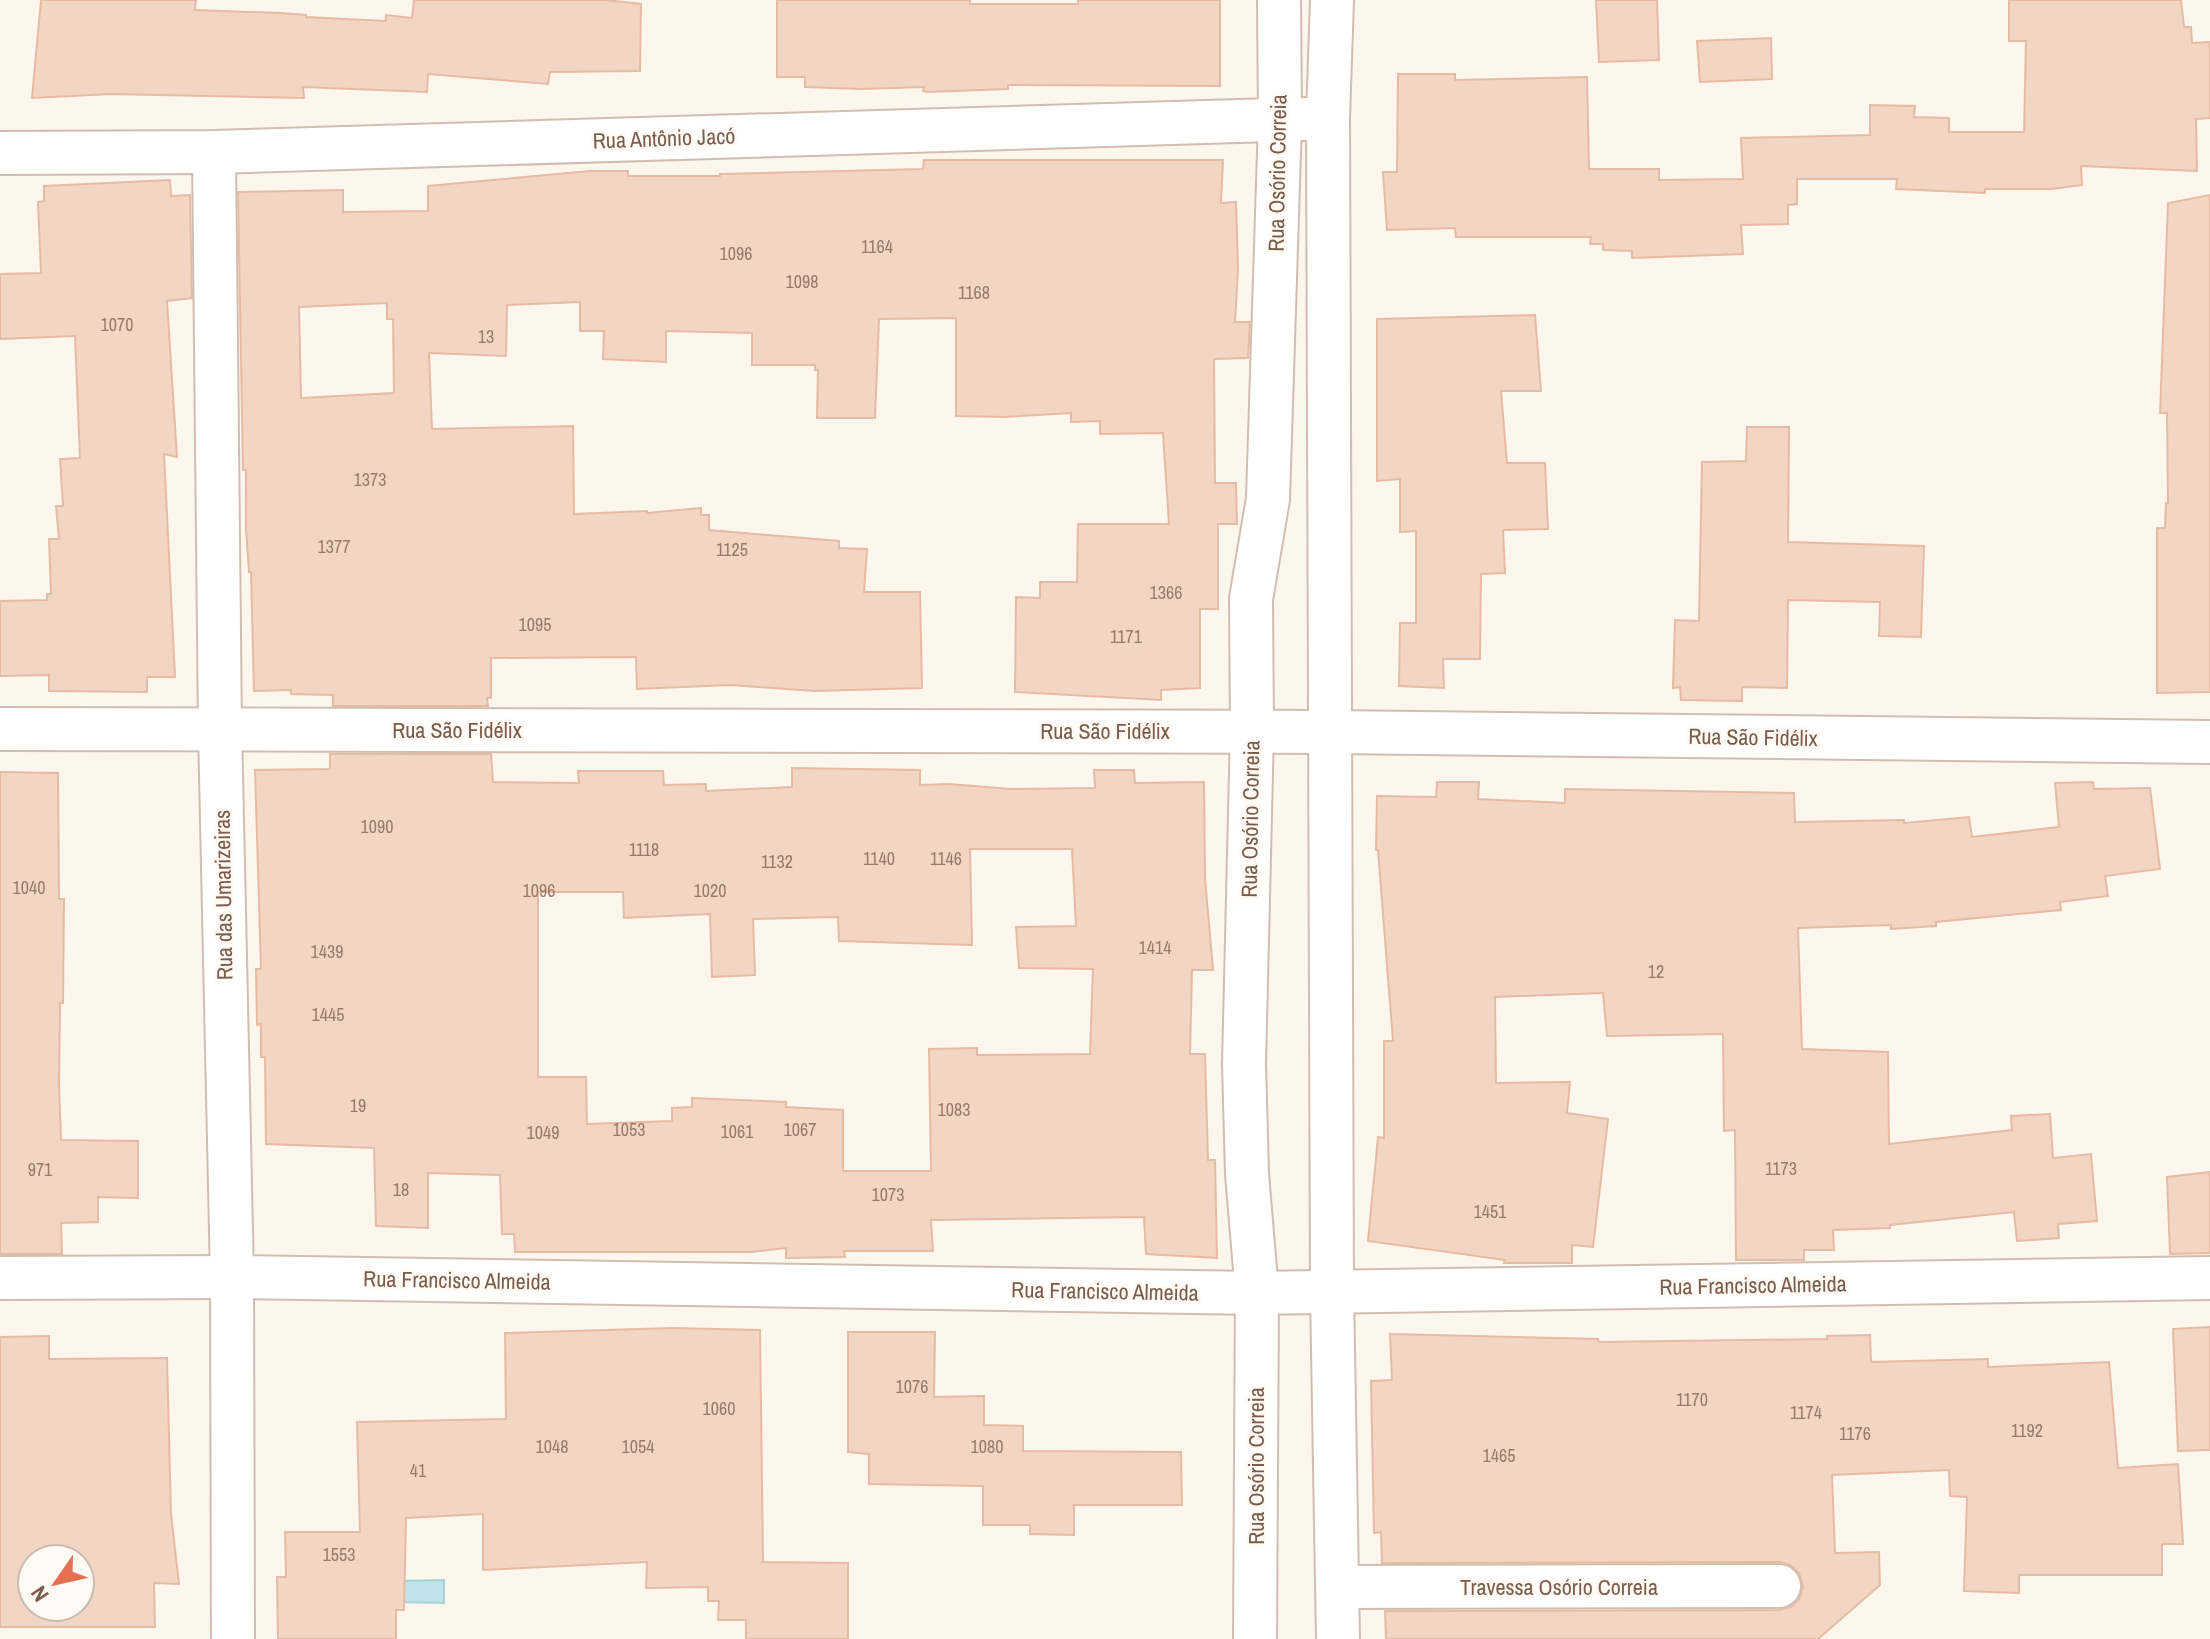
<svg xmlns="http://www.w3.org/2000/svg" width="2210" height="1639" viewBox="0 0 2210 1639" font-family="'Archivo Narrow',sans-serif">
	<rect width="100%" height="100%" fill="#fdf6ec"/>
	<path fill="#bfe3e8" stroke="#a5d3da" stroke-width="2" d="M 444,1580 L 444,1603 L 393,1602 L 393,1581 Z"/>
	<g fill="#f3d5c3" stroke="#e6bba3" stroke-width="2" fill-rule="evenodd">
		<path d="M 41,0 L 196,0 L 195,10 L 281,13 L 306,15 L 306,17 L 386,21 L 386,15 L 412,18 L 414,0 L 606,0 L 641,4 L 640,71 L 550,72 L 548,84 L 428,74 L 427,92 L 303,87 L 304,98 L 111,94 L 32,98 Z"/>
		<path d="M 777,0 L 970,0 L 970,4 L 1078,4 L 1078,0 L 1220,0 L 1220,86 L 1008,85 L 1008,89 L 927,92 L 923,91 L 924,87 L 861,89 L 805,87 L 805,77 L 777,77 Z"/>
		<path d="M 1596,0 L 1657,0 L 1659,60 L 1599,62 Z"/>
		<path d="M 2009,0 L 2181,0 L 2184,27 L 2191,27 L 2192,43 L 2210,42 L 2210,118 L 2196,119 L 2197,171 L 2081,166 L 2082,185 L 2052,189 L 1985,189 L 1985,193 L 1896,189 L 1897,179 L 1797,179 L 1797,204 L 1788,205 L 1788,224 L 1741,225 L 1743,254 L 1632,258 L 1632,251 L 1603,250 L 1603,244 L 1590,244 L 1591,237 L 1456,237 L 1455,228 L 1387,230 L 1383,172 L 1397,172 L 1398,74 L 1455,74 L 1455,80 L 1587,77 L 1589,169 L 1659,169 L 1659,180 L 1743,179 L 1741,138 L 1870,135 L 1870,105 L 1915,106 L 1914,117 L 1949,118 L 1949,132 L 2024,132 L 2026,41 L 2009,41 Z"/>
		<path d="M 1771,38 L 1772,79 L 1700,82 L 1697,41 Z"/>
		<path d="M 924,160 L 1223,160 L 1221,203 L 1236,202 L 1238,269 L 1235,322 L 1250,322 L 1248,358 L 1214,359 L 1215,483 L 1236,483 L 1237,524 L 1218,524 L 1218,609 L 1200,609 L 1200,688 L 1161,690 L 1161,700 L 1015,692 L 1016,597 L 1040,598 L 1040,582 L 1077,582 L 1078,524 L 1169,524 L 1163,433 L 1100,434 L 1100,421 L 1071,422 L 1071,413 L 1004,417 L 956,416 L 956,318 L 879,319 L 875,418 L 817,418 L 818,370 L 815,370 L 815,365 L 752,365 L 752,333 L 666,331 L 666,362 L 603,359 L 604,331 L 580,331 L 580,302 L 507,305 L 506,356 L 429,353 L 432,429 L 573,426 L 574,514 L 647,511 L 647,513 L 701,508 L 701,515 L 709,515 L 709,530 L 839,541 L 839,548 L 867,549 L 864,592 L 920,592 L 922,688 L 815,691 L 730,685 L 637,689 L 636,657 L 491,658 L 491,698 L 487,698 L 488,706 L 333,706 L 333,695 L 291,694 L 291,690 L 254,691 L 251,572 L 249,572 L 246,529 L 246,470 L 243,470 L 238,192 L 343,190 L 343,212 L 428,211 L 428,186 L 590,171 L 628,171 L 628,176 L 720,176 L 720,174 L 923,169 ZM 387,303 L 387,319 L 393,319 L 394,393 L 301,398 L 299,307 Z"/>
		<path d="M 170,180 L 171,196 L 190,195 L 192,298 L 167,301 L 177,457 L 164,454 L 175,677 L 147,677 L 147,692 L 49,691 L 49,675 L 0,676 L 0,601 L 47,600 L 47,594 L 51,594 L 49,539 L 59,539 L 56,506 L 63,506 L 60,459 L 80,458 L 75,336 L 0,339 L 0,274 L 41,273 L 38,202 L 44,201 L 44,186 Z"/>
		<path d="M 2210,195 L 2210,692 L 2157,693 L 2157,528 L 2165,528 L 2166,503 L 2168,503 L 2167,413 L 2160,413 L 2168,203 Z"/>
		<path d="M 1535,315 L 1541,391 L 1501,391 L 1507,463 L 1545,463 L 1548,529 L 1503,530 L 1505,573 L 1481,574 L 1480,659 L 1443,659 L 1444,688 L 1399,686 L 1400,623 L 1416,623 L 1416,531 L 1400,532 L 1400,479 L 1377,481 L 1377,319 Z"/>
		<path d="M 1747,427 L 1789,427 L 1788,542 L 1924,546 L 1921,637 L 1879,636 L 1880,602 L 1788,600 L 1787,688 L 1742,687 L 1742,701 L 1681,700 L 1680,687 L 1673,688 L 1675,620 L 1699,621 L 1702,462 L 1746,461 Z"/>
		<path d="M 330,754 L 491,754 L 493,782 L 579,783 L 578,771 L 663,771 L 664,785 L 706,784 L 706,791 L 792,787 L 792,768 L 920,770 L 920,785 L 949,784 L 1011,789 L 1095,788 L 1094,770 L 1134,770 L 1135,783 L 1204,782 L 1205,878 L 1213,970 L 1192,970 L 1190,1054 L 1205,1054 L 1208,1160 L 1215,1160 L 1217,1258 L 1146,1254 L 1144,1217 L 931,1220 L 933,1251 L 844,1251 L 845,1257 L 786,1258 L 786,1248 L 752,1252 L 515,1252 L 514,1234 L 502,1234 L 500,1175 L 428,1173 L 428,1228 L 376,1226 L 374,1148 L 266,1144 L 265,1057 L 261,1057 L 261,1024 L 257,1025 L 256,969 L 261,969 L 255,770 L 330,769 ZM 970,849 L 1072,849 L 1076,926 L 1016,927 L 1019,968 L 1093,969 L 1090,1054 L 977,1055 L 977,1048 L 929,1049 L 931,1171 L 843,1171 L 843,1110 L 786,1107 L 786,1102 L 692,1098 L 692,1107 L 672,1108 L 672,1121 L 587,1124 L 586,1077 L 538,1077 L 538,892 L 623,892 L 624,918 L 710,914 L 712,977 L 755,975 L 753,919 L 838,917 L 839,941 L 972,945 Z"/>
		<path d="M 0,772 L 58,773 L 59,899 L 64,899 L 63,1003 L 60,1003 L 59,1086 L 61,1140 L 138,1141 L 138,1198 L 98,1197 L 98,1222 L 61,1223 L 62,1254 L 0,1254 Z"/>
		<path d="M 1437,782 L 1479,782 L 1478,799 L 1565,803 L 1565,789 L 1794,793 L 1795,822 L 1904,820 L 1904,823 L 1969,817 L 1972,837 L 2059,827 L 2055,783 L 2093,782 L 2094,789 L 2150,788 L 2160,869 L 2105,876 L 2108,896 L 2060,902 L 2061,910 L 1936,922 L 1936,926 L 1891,929 L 1891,925 L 1798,928 L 1802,1049 L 1888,1052 L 1889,1144 L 2012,1130 L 2011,1116 L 2050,1114 L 2053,1158 L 2091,1154 L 2097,1221 L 2058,1224 L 2059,1238 L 2017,1241 L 2014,1212 L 1890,1225 L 1890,1228 L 1833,1230 L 1834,1250 L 1804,1250 L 1804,1260 L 1736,1260 L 1735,1130 L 1724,1131 L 1723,1034 L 1607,1036 L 1603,993 L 1495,997 L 1496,1083 L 1570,1082 L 1567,1113 L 1608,1119 L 1593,1247 L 1572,1245 L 1572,1263 L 1504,1263 L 1505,1260 L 1368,1241 L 1378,1137 L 1384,1138 L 1384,1041 L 1393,1041 L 1378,850 L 1376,850 L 1377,796 L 1436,797 Z"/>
		<path d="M 2210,1172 L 2210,1253 L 2170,1254 L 2167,1177 Z"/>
		<path d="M 2210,1327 L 2210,1450 L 2178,1451 L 2173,1329 Z"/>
		<path d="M 672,1328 L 760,1330 L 763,1562 L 848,1563 L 848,1639 L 746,1639 L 746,1620 L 718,1620 L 719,1601 L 708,1601 L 708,1587 L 646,1588 L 647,1562 L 483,1570 L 483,1514 L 406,1518 L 404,1610 L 396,1610 L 396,1639 L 278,1639 L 277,1577 L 286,1577 L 285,1532 L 360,1532 L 357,1422 L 506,1419 L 505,1333 Z"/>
		<path d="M 848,1332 L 935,1332 L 934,1397 L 984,1396 L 984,1425 L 1023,1426 L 1023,1451 L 1181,1452 L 1182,1505 L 1074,1505 L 1074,1535 L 1030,1534 L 1030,1525 L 983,1525 L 983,1486 L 869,1484 L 869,1454 L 848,1452 Z"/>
		<path d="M 1390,1334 L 1598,1339 L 1599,1342 L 1827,1339 L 1827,1336 L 1870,1335 L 1871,1362 L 1988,1359 L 1988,1367 L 2109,1362 L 2118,1468 L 2178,1464 L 2183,1544 L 2162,1544 L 2162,1575 L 2019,1575 L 2019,1593 L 1964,1591 L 1967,1497 L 1950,1496 L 1949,1470 L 1832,1475 L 1835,1553 L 1879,1552 L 1880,1585 L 1818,1639 L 1386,1639 L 1385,1611 L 1779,1610 L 1792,1606 L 1799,1599 L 1803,1587 L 1799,1573 L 1790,1565 L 1779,1562 L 1382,1563 L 1381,1532 L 1374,1533 L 1371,1381 L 1392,1380 Z"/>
		<path d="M 49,1336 L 49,1359 L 167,1358 L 171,1514 L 179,1584 L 154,1583 L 155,1627 L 0,1627 L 0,1337 ZM 32,1559 L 80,1559 L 80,1607 L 32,1607 Z"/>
	</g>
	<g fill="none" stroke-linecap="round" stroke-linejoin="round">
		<g stroke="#d1beb0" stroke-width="46">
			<g id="minor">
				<path d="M 1332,0 L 1328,118 L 1332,1292 L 1338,1639"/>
				<path d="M 214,152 L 220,729 L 232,1277 L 233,1639"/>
				<path d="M 0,153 L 214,152 L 1306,119"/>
				<path d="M 0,729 L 1332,732 L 2210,742"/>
				<path d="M 0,1278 L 232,1277 L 1257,1293 L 2210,1278"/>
				<path d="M 1338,1587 L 1779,1586"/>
				<path d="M 1255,1639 L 1257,1293 L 1247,1174 L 1244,1064 L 1252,731 L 1251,599 L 1268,499 L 1280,120 L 1279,0"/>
			</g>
		</g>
		<use href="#minor" stroke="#fff" stroke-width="42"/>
	</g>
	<g text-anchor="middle" stroke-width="6" stroke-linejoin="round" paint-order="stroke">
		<g font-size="18" fill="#987a6a">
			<text x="877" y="253">1164</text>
			<text x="736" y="260">1096</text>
			<text x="802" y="288">1098</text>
			<text x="974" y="299">1168</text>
			<text x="117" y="331">1070</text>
			<text x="486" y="343">13</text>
			<text x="370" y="486">1373</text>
			<text x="334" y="553">1377</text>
			<text x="732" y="556">1125</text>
			<text x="1166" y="599">1366</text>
			<text x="535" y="631">1095</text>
			<text x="1126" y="643">1171</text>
			<text x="377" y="833">1090</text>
			<text x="644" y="856">1118</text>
			<text x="879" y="865">1140</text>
			<text x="946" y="865">1146</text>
			<text x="777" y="868">1132</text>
			<text x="29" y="894">1040</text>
			<text x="539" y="897">1096</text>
			<text x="710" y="897">1020</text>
			<text x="1155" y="954">1414</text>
			<text x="327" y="958">1439</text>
			<text x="1656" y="978">12</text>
			<text x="328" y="1021">1445</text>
			<text x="358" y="1112">19</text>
			<text x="954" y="1116">1083</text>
			<text x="629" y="1136">1053</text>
			<text x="800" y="1136">1067</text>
			<text x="737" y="1138">1061</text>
			<text x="543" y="1139">1049</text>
			<text x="1781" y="1175">1173</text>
			<text x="40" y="1176">971</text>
			<text x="401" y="1196">18</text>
			<text x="888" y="1201">1073</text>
			<text x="1490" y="1218">1451</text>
			<text x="912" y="1393">1076</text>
			<text x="1692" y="1406">1170</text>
			<text x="719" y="1415">1060</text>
			<text x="1806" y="1419">1174</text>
			<text x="2027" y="1437">1192</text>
			<text x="1855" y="1440">1176</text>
			<text x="552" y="1453">1048</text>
			<text x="638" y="1453">1054</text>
			<text x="987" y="1453">1080</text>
			<text x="1499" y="1462">1465</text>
			<text x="418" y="1477">41</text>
			<text x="339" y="1561">1553</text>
		</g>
		<g font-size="22" fill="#7a5c4d" stroke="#fffaf3">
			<text transform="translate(664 138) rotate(-2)" y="8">Rua Antônio Jacó</text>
			<text transform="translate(1277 173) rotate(-89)" y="8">Rua Osório Correia</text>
			<text x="457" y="738">Rua São Fidélix</text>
			<text x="1105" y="739">Rua São Fidélix</text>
			<text transform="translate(1753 737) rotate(1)" y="8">Rua São Fidélix</text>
			<text transform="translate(1250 819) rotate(-89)" y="8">Rua Osório Correia</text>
			<text transform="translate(223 895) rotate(-91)" y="8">Rua das Umarizeiras</text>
			<text transform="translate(457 1280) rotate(1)" y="8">Rua Francisco Almeida</text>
			<text transform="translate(1753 1285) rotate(-1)" y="8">Rua Francisco Almeida</text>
			<text transform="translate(1105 1291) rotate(1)" y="8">Rua Francisco Almeida</text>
			<text transform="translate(1256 1466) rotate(-90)" y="8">Rua Osório Correia</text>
			<text x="1559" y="1595">Travessa Osório Correia</text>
		</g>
	</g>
	<g transform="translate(56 1583) rotate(236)"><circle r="38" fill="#fffaf3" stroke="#cabbb1" stroke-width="2"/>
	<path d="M0-6L14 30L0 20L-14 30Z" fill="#e76f51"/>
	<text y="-12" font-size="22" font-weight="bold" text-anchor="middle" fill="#7a5c4d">N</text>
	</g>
</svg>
